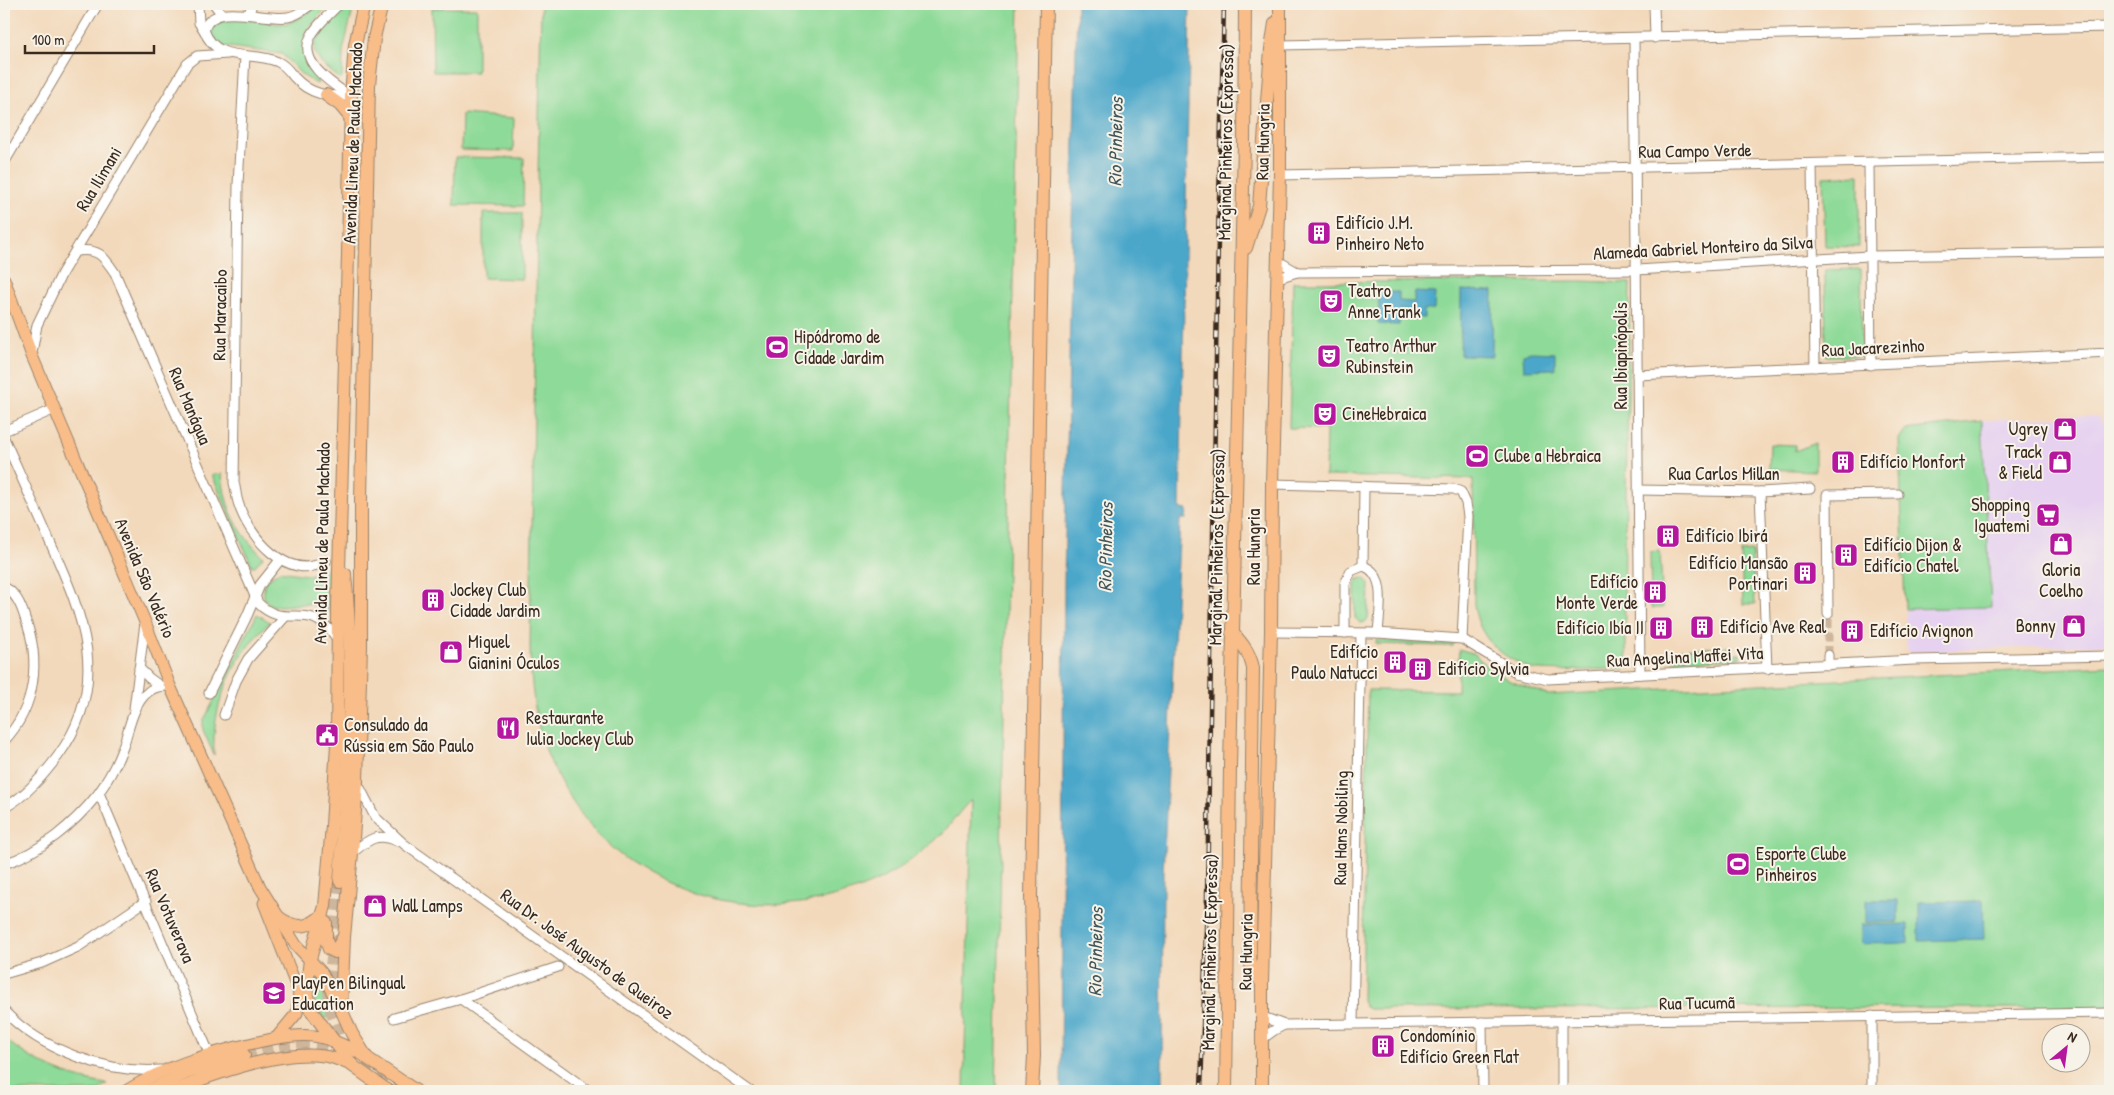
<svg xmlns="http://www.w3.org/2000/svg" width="2114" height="1095" viewBox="0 0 2114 1095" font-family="'Patrick Hand',sans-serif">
	<rect width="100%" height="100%" fill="#f7f3e8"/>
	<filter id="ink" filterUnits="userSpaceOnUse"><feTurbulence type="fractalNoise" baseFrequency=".02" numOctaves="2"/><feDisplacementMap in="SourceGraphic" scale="10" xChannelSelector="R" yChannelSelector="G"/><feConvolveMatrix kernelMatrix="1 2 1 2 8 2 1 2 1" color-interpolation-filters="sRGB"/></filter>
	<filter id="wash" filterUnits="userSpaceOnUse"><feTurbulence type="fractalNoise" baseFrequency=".0096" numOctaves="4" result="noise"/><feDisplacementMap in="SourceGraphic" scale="20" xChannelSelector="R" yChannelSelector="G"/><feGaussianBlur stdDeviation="1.12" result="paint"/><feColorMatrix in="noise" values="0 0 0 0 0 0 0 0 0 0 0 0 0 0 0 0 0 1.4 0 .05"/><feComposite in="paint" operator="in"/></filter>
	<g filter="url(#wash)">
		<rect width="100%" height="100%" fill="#f3d9bb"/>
		<path fill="#e6d2f0" d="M 2092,416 L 2100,417 L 2101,423 L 2110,423 L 2110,644 L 1907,652 L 1905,609 L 1991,607 L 1982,420 Z"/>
		<g fill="#8eda98" stroke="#64825b">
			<path d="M 318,4 L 330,4 C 304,33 291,43 320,77 L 317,84 L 302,75 L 282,54 L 222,46 L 216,43 L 210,33 L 214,21 L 234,16 L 278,24 L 288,23 L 298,19 Z"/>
			<path d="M 346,4 L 353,4 L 354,5 L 343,51 L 342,78 L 340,79 L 321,63 L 314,51 L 318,31 Z"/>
			<path d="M 541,4 L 1019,4 L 996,1091 L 964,1091 L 971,800 C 960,810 952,823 942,834 C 924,851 902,868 881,879 C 805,917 710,913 638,867 C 601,845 574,809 555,771 C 535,732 531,689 530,646 Z"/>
			<path d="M 432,8 L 477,8 L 477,72 L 433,72 Z"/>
			<path d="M 462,114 L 514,118 L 513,151 L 461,150 Z"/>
			<path d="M 455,157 L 524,158 L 523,206 L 454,205 Z"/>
			<path d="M 1859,175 L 1859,247 L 1825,246 L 1823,177 Z"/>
			<path d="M 483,213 L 522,213 L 522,279 L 483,278 Z"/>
			<path d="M 1861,269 L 1862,356 L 1826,356 L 1825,270 Z"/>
			<path d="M 1580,281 L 1630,283 L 1624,597 L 1627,668 C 1598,669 1568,672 1539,670 C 1531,670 1524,666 1517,662 C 1493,651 1477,631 1474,604 L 1473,479 L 1325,476 L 1326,429 L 1289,428 L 1293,282 Z"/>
			<path d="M 1982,421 L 1991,607 L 1905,609 L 1899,439 L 1905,430 Z"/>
			<path d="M 1815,443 L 1815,471 L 1769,469 L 1770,444 L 1795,445 L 1795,451 Z"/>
			<path d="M 222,474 C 225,509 238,532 263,557 L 255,566 L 252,566 L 212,475 Z"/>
			<path d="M 1660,551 L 1663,608 L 1651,608 L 1650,552 Z"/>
			<path d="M 1752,551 L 1755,604 L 1743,604 L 1741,552 Z"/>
			<path d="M 330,567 L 328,612 C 321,608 314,604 306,604 C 288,603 257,617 265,582 L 279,571 L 307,575 L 319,573 Z"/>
			<path d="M 1364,578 L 1369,584 L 1368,619 L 1365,622 L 1360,623 L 1355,618 L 1355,584 L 1358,579 Z"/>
			<path d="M 257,614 L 270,622 C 233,656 211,705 214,755 L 203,730 L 203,722 Z"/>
			<path d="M 1376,640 L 1454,643 L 1453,646 L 1445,646 L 1376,644 Z"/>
			<path d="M 1730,647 L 1730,654 L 1740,653 L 1740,658 L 1672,661 L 1671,650 L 1676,649 Z"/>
			<path d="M 1459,649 L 1475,654 L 1487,667 L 1510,681 L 1548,695 L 2110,666 L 2110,1008 L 1369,1009 L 1364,1006 L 1362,1000 L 1368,690 L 1457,691 Z"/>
			<path d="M 312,967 L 327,988 L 334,1014 L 324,1019 C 313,1004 310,985 312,967 Z"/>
			<path d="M 4,1038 C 33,1063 69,1079 107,1084 L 97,1091 L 4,1091 Z"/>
		</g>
		<g fill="#4ba7ca" stroke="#436874">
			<path d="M 1077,4 L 1190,4 L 1180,509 L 1187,510 L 1186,519 L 1180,519 L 1163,874 L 1162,1091 L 1061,1091 L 1064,580 Z"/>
			<path d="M 1461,290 L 1493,291 L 1492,356 L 1460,355 Z"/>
			<path d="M 1379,292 L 1399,292 L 1399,301 L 1414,302 L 1415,292 L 1435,293 L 1434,310 L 1424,310 L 1424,318 L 1410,317 L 1410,310 L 1400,309 L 1399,325 L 1378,324 Z"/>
			<path d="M 1531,352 L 1555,353 L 1555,369 L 1524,370 L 1523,354 Z"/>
			<path d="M 1866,900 L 1898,900 L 1898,922 L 1866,923 Z"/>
			<path d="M 1983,901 L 1984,939 L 1919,941 L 1919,902 Z"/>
			<path d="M 1908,924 L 1908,943 L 1861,944 L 1861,925 Z"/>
		</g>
	</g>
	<g filter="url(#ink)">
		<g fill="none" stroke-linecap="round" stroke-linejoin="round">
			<path stroke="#ceb69c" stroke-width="9" stroke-dasharray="9 4.5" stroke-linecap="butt" d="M 1828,655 L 1828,614"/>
			<g stroke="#ceb69c" stroke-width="12" stroke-dasharray="12 6" stroke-linecap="butt">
				<path d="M 340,881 L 329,986 L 330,1007 L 344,1050"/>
				<path d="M 244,1055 C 275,1047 313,1037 344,1050 C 363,1057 388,1079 405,1091"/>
			</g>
			<g stroke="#97826c" stroke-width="11">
				<g id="minor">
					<path d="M 198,4 L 199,23 L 204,30"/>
					<path d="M 214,4 L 221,13"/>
					<path d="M 312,4 C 305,9 297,16 288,17 C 263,21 213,0 204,30 C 217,65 252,50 278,62 C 285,65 289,71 294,77 C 310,95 329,97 351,96"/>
					<path d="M 339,4 C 330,14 317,24 311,36 C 297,62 332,84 350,96"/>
					<path d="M 1654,4 L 1655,38"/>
					<path d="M 249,14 L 252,4"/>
					<path d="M 1634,38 L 1640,674"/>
					<path d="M 1281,45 L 2110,27"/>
					<path d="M 245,56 L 238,185 L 234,483 C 236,489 236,496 238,502 C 248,537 288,583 326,561"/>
					<path d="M 4,163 L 98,4"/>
					<path d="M 1869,163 L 1871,365"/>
					<path d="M 1812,164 L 1815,367"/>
					<path d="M 1280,175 L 2110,157"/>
					<path d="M 76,251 C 98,248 103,255 115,273 L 258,603 C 288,633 307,595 338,640"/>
					<path d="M 1278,261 L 1297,272"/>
					<path d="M 1278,278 L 1297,272 L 1637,270 L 1869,256 L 2110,252"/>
					<path d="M 32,353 L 37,325 L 62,273 L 187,64 L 197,56 L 228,54"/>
					<path d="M 1637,375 L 2110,353"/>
					<path d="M 4,431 L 55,409"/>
					<path d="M 4,438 C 19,472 35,507 50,542 C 83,616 112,682 58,756 C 43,776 26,796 4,808"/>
					<path d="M 1272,484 L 1454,489 L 1461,492 L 1466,503 L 1468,516 L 1462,639"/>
					<path d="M 1638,490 L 1760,492 L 1810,489"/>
					<path d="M 1760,492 L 1767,669"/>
					<path d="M 1363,566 L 1364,486"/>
					<path d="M 4,587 C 16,593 21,605 25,618 C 41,660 36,707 4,741"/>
					<path d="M 1828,614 L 1827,495 L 1898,494"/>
					<path d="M 1271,632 L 1378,633 L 1462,639 L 1516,672 L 1548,679 L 1914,660 L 2110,656"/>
					<path d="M 1345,633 L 1345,584 L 1351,571 L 1363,566 C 1388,573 1379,614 1378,633"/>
					<path d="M 1828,655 L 1828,665"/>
					<path d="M 139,668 L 149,678 L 160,686"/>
					<path d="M 209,693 L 247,616 L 260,585 L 280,560"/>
					<path d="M 134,709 L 145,623"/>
					<path d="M 224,715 L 236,681 L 248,659 L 284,618"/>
					<path d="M 358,784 L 375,817 L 404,844 L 750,1091"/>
					<path d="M 99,793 L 209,1053"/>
					<path d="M 352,853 C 368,840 376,832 397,841"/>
					<path d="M 4,864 C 41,852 74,824 98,794 C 108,780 117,763 123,747 C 129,729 133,704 148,692 C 155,686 162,686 170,686"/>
					<path d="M 4,974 L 42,963 L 78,947 L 146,901"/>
					<path d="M 461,999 L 589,1091"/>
					<path d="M 4,1011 C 41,1050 108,1074 161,1070"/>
					<path d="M 1872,1016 L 1872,1091"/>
					<path d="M 1263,1017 L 1284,1025 L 2110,1013"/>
					<path d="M 394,1018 L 461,999 L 558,967"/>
					<path d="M 1562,1021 L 1562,1091"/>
					<path d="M 1482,1022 L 1483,1091"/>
					<path d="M 1353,1023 L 1361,634"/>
					<path d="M 1262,1039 L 1273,1031 L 1284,1025"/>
				</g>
			</g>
			<g stroke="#97826c" stroke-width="13">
				<g id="major">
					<path d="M 4,279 L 32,356 L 145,622 L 170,686 L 260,887 L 296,945 L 322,973 L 341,1009"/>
					<path d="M 264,903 L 299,993 L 310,1009"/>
					<path d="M 277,1037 L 297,1013 L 299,993"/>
					<path d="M 126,1091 C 164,1067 206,1054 249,1044 C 271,1039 292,1034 314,1036 C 333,1039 350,1047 366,1057"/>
					<path d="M 173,1091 C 213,1074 281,1050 324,1056 C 334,1057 344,1062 353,1066"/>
				</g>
			</g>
			<g stroke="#97826c" stroke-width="14">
				<g id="highway">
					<path d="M 364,4 L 355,45 L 351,96 L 348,255 L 338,605 L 337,744 L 332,825 L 325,906 L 310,959 L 307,986 L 310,1009 L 334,1041 L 353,1066 L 388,1091"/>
					<path d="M 382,4 L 374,38 L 369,85 L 361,500 L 361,646 L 357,782 L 352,853 L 344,937 L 341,1009 L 352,1034 L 367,1058 L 416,1091"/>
					<path d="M 326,95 L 340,105 L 350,117"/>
					<path d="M 1246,248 L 1259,206 L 1271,49 L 1275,23"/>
					<path d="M 1232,633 C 1243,643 1250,653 1253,668 L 1250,959 L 1252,970 L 1262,983"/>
					<path d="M 340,881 C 346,779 356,676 345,574"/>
					<path d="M 277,916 C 294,929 308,930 323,914"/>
					<path d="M 326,923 L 326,940 L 329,949 L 335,952 L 343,938"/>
					<path d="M 148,1091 L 186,1073 L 244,1055"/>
					<path d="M 1032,1091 L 1034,1056 L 1031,896 L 1046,4"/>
					<path d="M 1226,1091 L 1230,766 L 1244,143 L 1245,4"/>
					<path d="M 1262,1091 L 1262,983 L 1271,632 L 1272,484 L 1280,175 L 1280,4"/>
				</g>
			</g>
			<use href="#minor" stroke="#fff" stroke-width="9"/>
			<use href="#major" stroke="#f8bd89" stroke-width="11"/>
			<use href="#highway" stroke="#f8bd89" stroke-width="12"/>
			<g stroke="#3b2a1e" stroke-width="4.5">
				<path id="rail" d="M 1201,1091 L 1207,897 L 1218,238 L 1224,4"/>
			</g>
			<use href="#rail" stroke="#f7f3e8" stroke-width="2.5" stroke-dasharray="8" stroke-linecap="butt"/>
		</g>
	</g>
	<defs>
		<g id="building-square" transform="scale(1.25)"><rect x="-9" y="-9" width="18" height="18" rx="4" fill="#b5179e" stroke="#f7f3e8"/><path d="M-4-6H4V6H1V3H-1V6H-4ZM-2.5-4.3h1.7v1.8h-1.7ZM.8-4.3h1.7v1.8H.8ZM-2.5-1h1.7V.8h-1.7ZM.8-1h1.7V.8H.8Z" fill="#fff"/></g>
		<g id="theatre-square" transform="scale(1.25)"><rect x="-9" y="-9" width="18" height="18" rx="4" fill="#b5179e" stroke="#f7f3e8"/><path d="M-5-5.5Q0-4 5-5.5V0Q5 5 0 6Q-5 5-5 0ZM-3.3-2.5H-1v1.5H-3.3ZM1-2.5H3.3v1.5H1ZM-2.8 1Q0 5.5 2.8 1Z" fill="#fff"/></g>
		<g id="stadium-square" transform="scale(1.25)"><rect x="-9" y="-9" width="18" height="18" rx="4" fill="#b5179e" stroke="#f7f3e8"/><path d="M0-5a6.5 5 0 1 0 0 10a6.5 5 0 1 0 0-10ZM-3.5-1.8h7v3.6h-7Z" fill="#fff"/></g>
		<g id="shop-square" transform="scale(1.25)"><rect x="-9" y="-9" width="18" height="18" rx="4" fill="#b5179e" stroke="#f7f3e8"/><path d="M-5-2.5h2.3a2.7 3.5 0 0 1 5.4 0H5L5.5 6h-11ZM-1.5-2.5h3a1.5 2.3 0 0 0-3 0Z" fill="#fff"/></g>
		<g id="supermarket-square" transform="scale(1.25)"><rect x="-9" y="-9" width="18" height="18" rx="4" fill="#b5179e" stroke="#f7f3e8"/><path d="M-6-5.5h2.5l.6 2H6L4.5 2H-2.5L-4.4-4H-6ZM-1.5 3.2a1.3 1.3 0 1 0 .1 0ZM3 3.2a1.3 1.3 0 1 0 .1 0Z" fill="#fff"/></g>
		<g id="restaurant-square" transform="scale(1.25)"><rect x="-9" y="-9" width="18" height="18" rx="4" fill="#b5179e" stroke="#f7f3e8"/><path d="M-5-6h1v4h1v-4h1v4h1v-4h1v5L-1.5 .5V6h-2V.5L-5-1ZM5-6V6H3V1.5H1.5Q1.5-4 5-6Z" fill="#fff"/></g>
		<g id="civic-square" transform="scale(1.25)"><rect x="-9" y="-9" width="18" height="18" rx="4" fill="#b5179e" stroke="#f7f3e8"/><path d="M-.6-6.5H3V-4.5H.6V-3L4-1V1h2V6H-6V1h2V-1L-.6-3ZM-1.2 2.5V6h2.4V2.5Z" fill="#fff"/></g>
		<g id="school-square" transform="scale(1.25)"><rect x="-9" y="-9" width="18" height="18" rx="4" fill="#b5179e" stroke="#f7f3e8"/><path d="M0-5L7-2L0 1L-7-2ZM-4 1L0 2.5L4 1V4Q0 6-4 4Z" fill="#fff"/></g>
	</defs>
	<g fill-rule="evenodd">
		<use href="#building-square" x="1319" y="233"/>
		<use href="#theatre-square" x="1331" y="301"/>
		<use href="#stadium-square" x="777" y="347"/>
		<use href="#theatre-square" x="1329" y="356"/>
		<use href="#theatre-square" x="1325" y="414"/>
		<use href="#shop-square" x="2065" y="429"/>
		<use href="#stadium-square" x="1477" y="456"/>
		<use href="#building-square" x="1843" y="462"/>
		<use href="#shop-square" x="2060" y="462"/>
		<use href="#supermarket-square" x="2048" y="515"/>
		<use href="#building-square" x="1668" y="536"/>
		<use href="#shop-square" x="2061" y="544"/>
		<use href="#building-square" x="1846" y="555"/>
		<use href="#building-square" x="1805" y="573"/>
		<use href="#building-square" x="1655" y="592"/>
		<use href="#building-square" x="433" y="600"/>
		<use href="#shop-square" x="2074" y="626"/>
		<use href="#building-square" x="1702" y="627"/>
		<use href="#building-square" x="1661" y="628"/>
		<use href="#building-square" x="1852" y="631"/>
		<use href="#shop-square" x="451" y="652"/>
		<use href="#building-square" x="1395" y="662"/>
		<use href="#building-square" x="1420" y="669"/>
		<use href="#restaurant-square" x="508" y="728"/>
		<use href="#civic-square" x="327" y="735"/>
		<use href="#stadium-square" x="1738" y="864"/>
		<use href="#shop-square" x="375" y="906"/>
		<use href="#school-square" x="274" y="993"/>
		<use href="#building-square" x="1383" y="1046"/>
	</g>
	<g text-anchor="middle" stroke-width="4" stroke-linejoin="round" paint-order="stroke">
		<g font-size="18" fill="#3b2a1e" stroke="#f7f3e8">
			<text transform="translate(1226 142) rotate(-89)" y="6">Marginal Pinheiros (Expressa)</text>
			<text transform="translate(1263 142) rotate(-89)" y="6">Rua Hungria</text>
			<text transform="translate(353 143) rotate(-88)" y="6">Avenida Lineu de Paula Machado</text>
			<text transform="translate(1695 151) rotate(-1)" y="6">Rua Campo Verde</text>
			<text transform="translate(99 179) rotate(-59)" y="6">Rua Ilimani</text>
			<text transform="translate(1703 248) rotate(-3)" y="6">Alameda Gabriel Monteiro da Silva</text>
			<text transform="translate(220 315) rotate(-89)" y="6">Rua Maracaibo</text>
			<text transform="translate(1873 348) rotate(-3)" y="6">Rua Jacarezinho</text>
			<text transform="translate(1621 356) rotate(-90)" y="6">Rua Ibiapinópolis</text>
			<text transform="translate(190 406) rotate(67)" y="6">Rua Manágua</text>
			<text x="1724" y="480">Rua Carlos Millan</text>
			<text transform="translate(322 543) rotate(-89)" y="6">Avenida Lineu de Paula Machado</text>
			<text transform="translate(1217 547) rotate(-89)" y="6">Marginal Pinheiros (Expressa)</text>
			<text transform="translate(1254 547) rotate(-90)" y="6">Rua Hungria</text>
			<text transform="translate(145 578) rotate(67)" y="6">Avenida São Valério</text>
			<text transform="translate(1685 657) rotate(-3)" y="6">Rua Angelina Maffei Vita</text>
			<text transform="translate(1341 828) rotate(-89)" y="6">Rua Hans Nobiling</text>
			<text transform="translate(170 916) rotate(67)" y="6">Rua Votuverava</text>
			<text transform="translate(1210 952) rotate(-89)" y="6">Marginal Pinheiros (Expressa)</text>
			<text transform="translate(1246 952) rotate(-89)" y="6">Rua Hungria</text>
			<text transform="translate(587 954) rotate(36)" y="6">Rua Dr. José Augusto de Queiroz</text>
			<text transform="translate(1697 1003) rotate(-1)" y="6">Rua Tucumã</text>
		</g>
		<g font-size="18" fill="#3b2a1e" stroke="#f7f3e8" text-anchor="start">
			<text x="1336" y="229">Edifício J.M.<tspan x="1336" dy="21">Pinheiro Neto</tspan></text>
			<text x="1348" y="297">Teatro<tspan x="1348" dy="21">Anne Frank</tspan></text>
			<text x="794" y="343">Hipódromo de<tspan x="794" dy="21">Cidade Jardim</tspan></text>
			<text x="1346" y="352">Teatro Arthur<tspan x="1346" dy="21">Rubinstein</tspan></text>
			<text x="1342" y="420">CineHebraica</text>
			<text x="2048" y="435" text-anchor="end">Ugrey</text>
			<text x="2042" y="458" text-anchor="end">Track<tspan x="2042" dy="21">&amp; Field</tspan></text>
			<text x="1494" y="462">Clube a Hebraica</text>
			<text x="1860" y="468">Edifício Monfort</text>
			<text x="2030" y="511" text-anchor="end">Shopping<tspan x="2030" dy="21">Iguatemi</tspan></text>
			<text x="1686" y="542">Edifício Ibirá</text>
			<text x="1864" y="551">Edifício Dijon &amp;<tspan x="1864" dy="21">Edifício Chatel</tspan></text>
			<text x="1788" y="569" text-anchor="end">Edifício Mansão<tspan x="1788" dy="21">Portinari</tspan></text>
			<text x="2061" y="576" text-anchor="middle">Gloria<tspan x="2061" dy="21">Coelho</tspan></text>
			<text x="1638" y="588" text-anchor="end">Edifício<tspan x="1638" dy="21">Monte Verde</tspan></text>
			<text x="450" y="596">Jockey Club<tspan x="450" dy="21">Cidade Jardim</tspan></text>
			<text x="2056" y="632" text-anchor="end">Bonny</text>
			<text x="1720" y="633">Edifício Ave Real</text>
			<text x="1644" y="634" text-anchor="end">Edifício Ibía II</text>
			<text x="1870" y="637">Edifício Avignon</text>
			<text x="468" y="648">Miguel<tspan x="468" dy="21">Gianini Óculos</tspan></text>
			<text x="1378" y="658" text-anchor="end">Edifício<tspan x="1378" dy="21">Paulo Natucci</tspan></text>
			<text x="1438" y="675">Edifício Sylvia</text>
			<text x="526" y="724">Restaurante<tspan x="526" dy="21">Iulia Jockey Club</tspan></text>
			<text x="344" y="731">Consulado da<tspan x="344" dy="21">Rússia em São Paulo</tspan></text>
			<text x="1756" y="860">Esporte Clube<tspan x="1756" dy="21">Pinheiros</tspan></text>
			<text x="392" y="912">Wall Lamps</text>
			<text x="292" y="989">PlayPen Bilingual<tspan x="292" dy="21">Education</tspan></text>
			<text x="1400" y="1042">Condomínio<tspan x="1400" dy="21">Edifício Green Flat</tspan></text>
		</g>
		<g font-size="19" font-style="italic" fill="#41565a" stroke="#f7f3e8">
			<text transform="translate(1115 142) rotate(-89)" y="7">Rio Pinheiros</text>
			<text transform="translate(1105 547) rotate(-89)" y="7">Rio Pinheiros</text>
			<text transform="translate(1095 952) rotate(-89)" y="7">Rio Pinheiros</text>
		</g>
	</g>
	<rect width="2114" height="1095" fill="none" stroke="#f7f3e8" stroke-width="20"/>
	<g transform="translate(2066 1048) rotate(29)"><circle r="24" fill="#f7f3e8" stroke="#aca397"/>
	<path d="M0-4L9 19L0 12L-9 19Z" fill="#b5179e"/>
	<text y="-8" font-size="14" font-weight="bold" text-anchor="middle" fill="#3b2a1e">N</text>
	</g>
	<path d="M25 45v8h129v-8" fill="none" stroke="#3b2a1e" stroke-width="2.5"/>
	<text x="32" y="45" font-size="15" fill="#3b2a1e" stroke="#f7f3e8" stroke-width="4" paint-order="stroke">100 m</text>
</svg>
